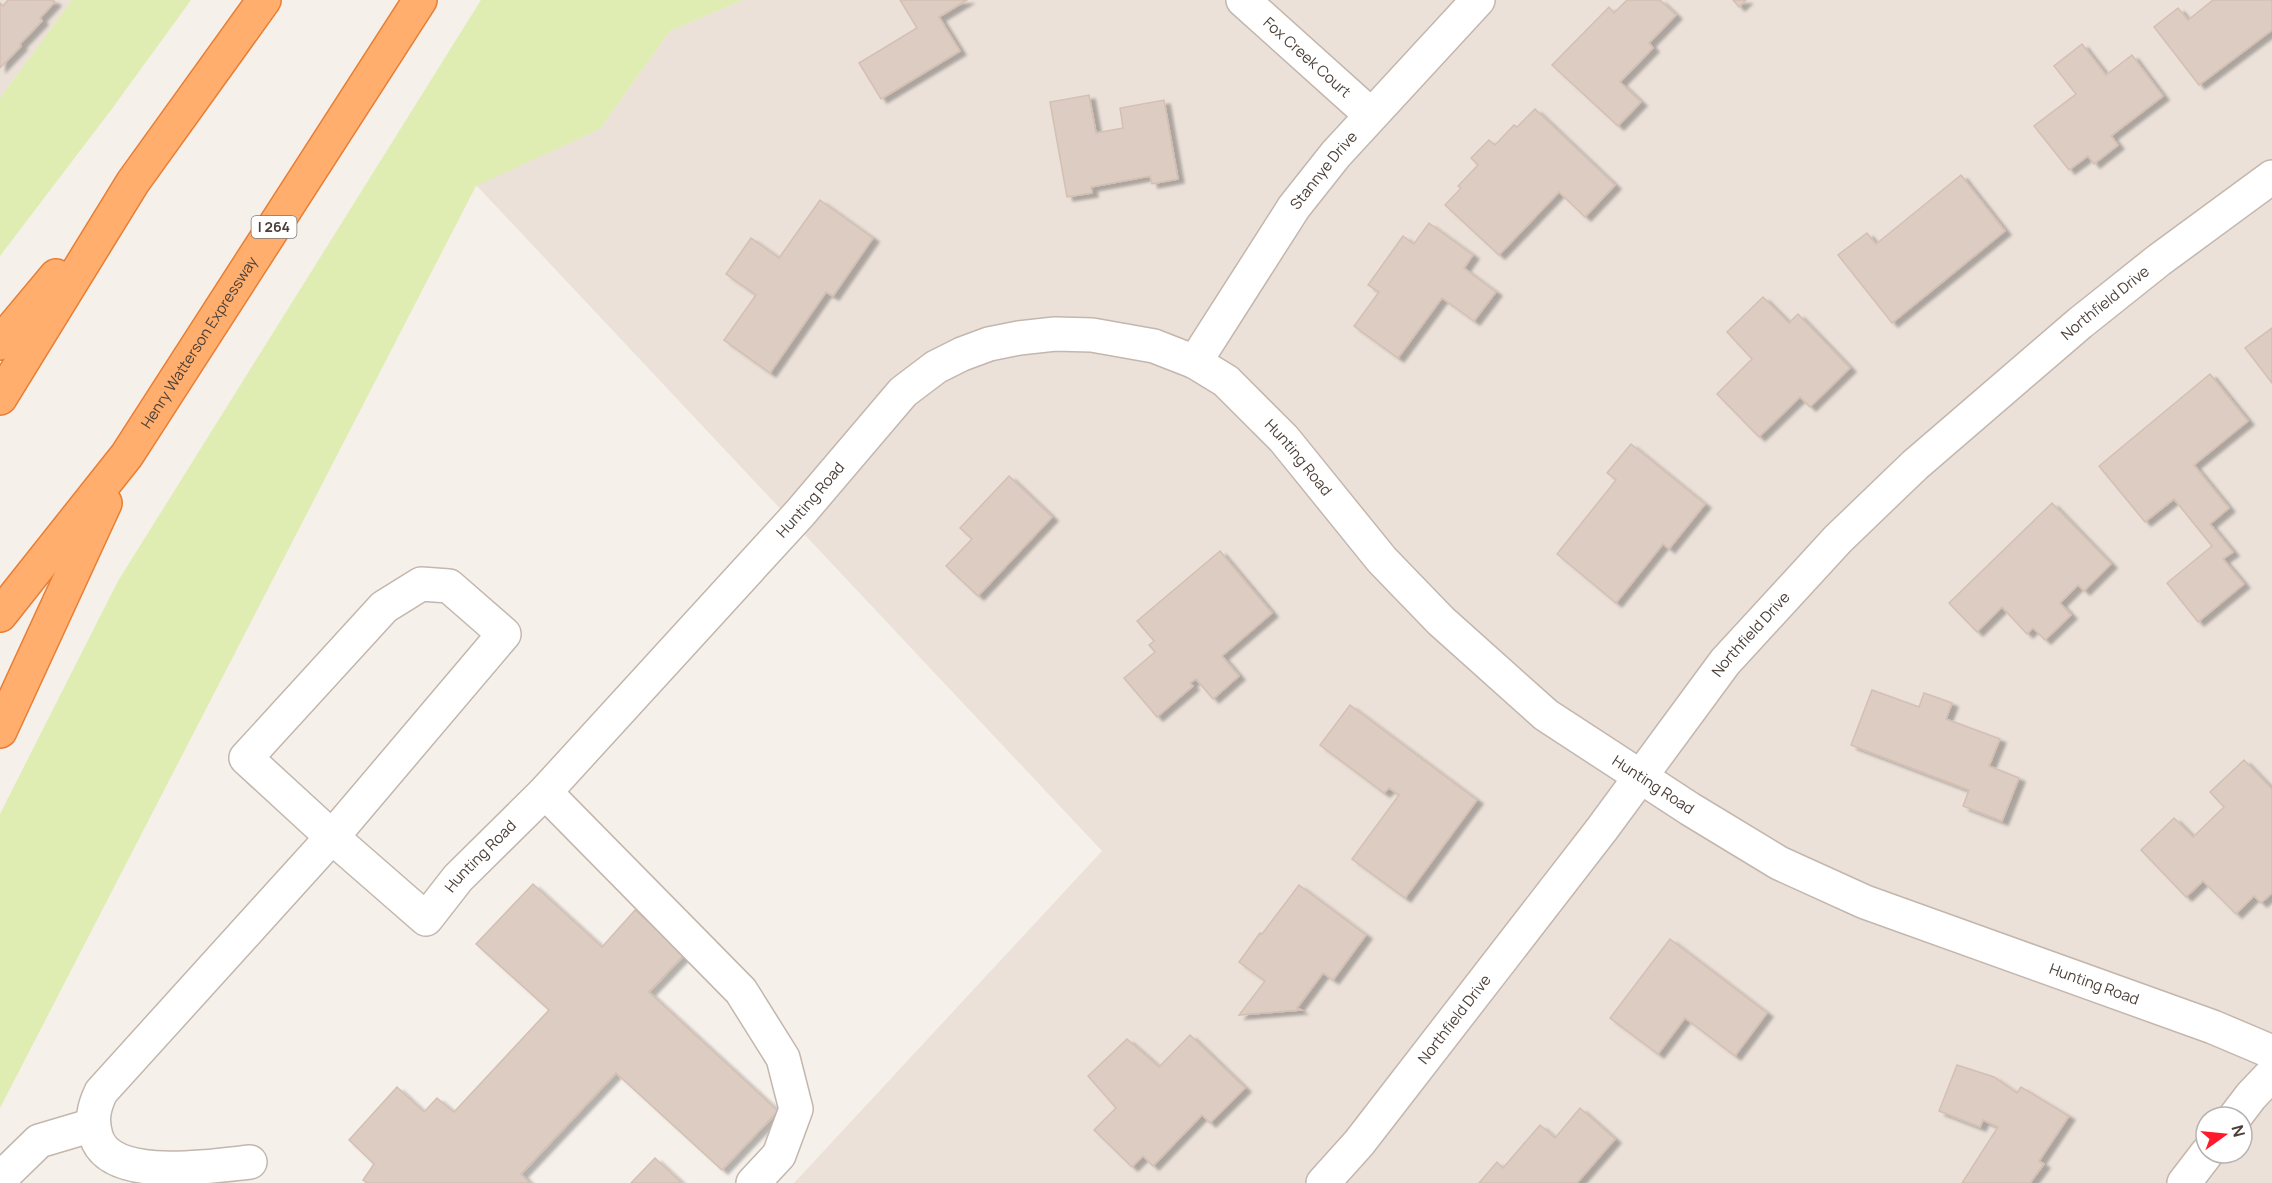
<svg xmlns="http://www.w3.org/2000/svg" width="2272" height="1183" viewBox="0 0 2272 1183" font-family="Manrope,sans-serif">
	<defs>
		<filter id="shadow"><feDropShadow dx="6" dy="4" stdDeviation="1.5" flood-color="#0004"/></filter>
	</defs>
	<rect width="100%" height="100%" fill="#f6f0eb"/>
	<g fill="#ebe1d9" fill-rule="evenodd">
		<path d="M 0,0 L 72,0 L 0,98 Z"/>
		<path d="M 743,0 L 2272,0 L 2272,1183 L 794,1183 L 1102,851 L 476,185 L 600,129 L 670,31 ZM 2206,1117 L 2242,1117 L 2242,1153 L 2206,1153 Z"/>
	</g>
	<g fill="#dfecb2">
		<path d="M 72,0 L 191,0 L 111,110 L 0,256 L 0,98 Z"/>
		<path d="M 481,0 L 743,0 L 670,31 L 600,129 L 476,186 L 0,1108 L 0,814 L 118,581 Z"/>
	</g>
	<g fill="#dcccc2" stroke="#d4bfb2" stroke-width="1.5" filter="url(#shadow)">
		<path d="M 8,0 L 52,0 L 55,2 L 40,18 L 42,21 L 20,44 L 21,46 L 0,68 L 0,3 L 3,6 Z"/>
		<path d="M 900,0 L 967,0 L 939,17 L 960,51 L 881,99 L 859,63 L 917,28 Z"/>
		<path d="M 1627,0 L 1660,0 L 1676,15 L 1649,43 L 1653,48 L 1620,82 L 1641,102 L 1618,126 L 1552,65 L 1609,7 L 1614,13 Z"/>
		<path d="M 1733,0 L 1746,0 L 1739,7 Z"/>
		<path d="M 2213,0 L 2272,0 L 2272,30 L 2199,85 L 2154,27 L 2178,8 L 2188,20 Z"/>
		<path d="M 2082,44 L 2106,75 L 2132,55 L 2163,96 L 2111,136 L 2118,145 L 2094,164 L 2088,156 L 2069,170 L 2034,126 L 2076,94 L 2054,66 Z"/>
		<path d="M 1089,95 L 1096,133 L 1123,128 L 1120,108 L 1164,100 L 1178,179 L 1152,184 L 1150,176 L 1091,187 L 1092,193 L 1067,197 L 1050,102 Z"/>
		<path d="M 1535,109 L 1615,185 L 1585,217 L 1559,192 L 1499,255 L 1445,205 L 1461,188 L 1458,186 L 1478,165 L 1471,158 L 1489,140 L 1495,145 L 1514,125 L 1517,127 Z"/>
		<path d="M 1961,175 L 2005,231 L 1892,323 L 1838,255 L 1867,233 L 1876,244 Z"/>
		<path d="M 820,200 L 873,238 L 833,296 L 826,292 L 770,373 L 724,340 L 756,295 L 726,274 L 751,238 L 779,258 Z"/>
		<path d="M 1429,223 L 1473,255 L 1464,268 L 1496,292 L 1474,321 L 1442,298 L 1398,358 L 1354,326 L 1379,292 L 1368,285 L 1403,236 L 1414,244 Z"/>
		<path d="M 1763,297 L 1789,323 L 1798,314 L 1850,368 L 1810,407 L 1800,397 L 1759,437 L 1717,394 L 1752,359 L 1727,332 Z"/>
		<path d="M 2272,328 L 2272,383 L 2245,348 Z"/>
		<path d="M 2210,374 L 2248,421 L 2194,465 L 2229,508 L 2210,524 L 2233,552 L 2223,559 L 2244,584 L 2198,622 L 2167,583 L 2212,546 L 2174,499 L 2145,522 L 2099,466 Z"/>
		<path d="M 1631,444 L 1705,504 L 1669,549 L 1663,544 L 1616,603 L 1557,554 L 1616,480 L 1607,473 Z"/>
		<path d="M 1009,476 L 1052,517 L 978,596 L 946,566 L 972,539 L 960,528 Z"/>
		<path d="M 2052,503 L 2111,564 L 2084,591 L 2078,585 L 2060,603 L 2071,615 L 2045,640 L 2033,628 L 2027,634 L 2002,607 L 1977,632 L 1949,603 Z"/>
		<path d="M 1220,551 L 1272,613 L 1222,656 L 1239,676 L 1213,699 L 1196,679 L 1190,683 L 1193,686 L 1157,717 L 1124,678 L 1155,652 L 1149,645 L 1154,641 L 1137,621 Z"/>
		<path d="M 1872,690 L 1919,707 L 1924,693 L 1952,703 L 1946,719 L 2000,739 L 1989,766 L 2019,778 L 2002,821 L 1963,806 L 1969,790 L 1851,745 Z"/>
		<path d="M 1350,705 L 1477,800 L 1405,898 L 1352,859 L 1399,795 L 1389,788 L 1384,793 L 1320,745 Z"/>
		<path d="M 2244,760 L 2272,789 L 2272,893 L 2261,903 L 2254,896 L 2236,914 L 2203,881 L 2186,897 L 2141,850 L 2174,818 L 2193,837 L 2224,807 L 2210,792 Z"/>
		<path d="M 533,884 L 602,947 L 635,910 L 685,954 L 649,992 L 778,1111 L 722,1170 L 616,1073 L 521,1174 L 530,1183 L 367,1183 L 363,1180 L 374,1164 L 349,1140 L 397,1087 L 424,1112 L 437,1098 L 454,1112 L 549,1010 L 476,944 Z"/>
		<path d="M 1299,885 L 1366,935 L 1333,980 L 1323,973 L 1297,1008 L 1301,1010 L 1239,1015 L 1265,981 L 1239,962 L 1260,933 L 1262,934 Z"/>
		<path d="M 1670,939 L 1767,1013 L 1735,1056 L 1685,1018 L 1658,1054 L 1610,1018 Z"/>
		<path d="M 1190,1035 L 1245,1088 L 1210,1123 L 1202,1115 L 1153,1166 L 1143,1156 L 1132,1167 L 1094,1130 L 1116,1108 L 1088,1076 L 1127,1039 L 1159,1067 Z"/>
		<path d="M 1957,1065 L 1994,1077 L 2017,1093 L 2021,1087 L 2069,1116 L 2039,1161 L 2044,1164 L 2030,1183 L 1962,1183 L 1998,1127 L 1983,1120 L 1980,1127 L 1939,1111 Z"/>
		<path d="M 1580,1108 L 1615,1139 L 1577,1183 L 1479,1183 L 1497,1162 L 1503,1168 L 1540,1125 L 1555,1138 Z"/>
		<path d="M 655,1158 L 682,1183 L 631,1183 Z"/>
	</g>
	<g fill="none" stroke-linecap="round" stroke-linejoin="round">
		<g stroke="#c3b6ad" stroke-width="36">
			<g id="minor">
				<path id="s1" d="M 1243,0 L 1371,115"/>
				<path id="s2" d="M 1195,362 L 1294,207 L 1336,154 L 1478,0"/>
				<path d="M 545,792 L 741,991 L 783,1058 L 796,1109 L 779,1155 L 753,1183"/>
				<path d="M 2235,1117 L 2251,1096 L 2272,1074"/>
				<path id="s3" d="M 250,1162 C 212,1166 109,1183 96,1136 C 91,1119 94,1107 101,1092 L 332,837 L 246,758 L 384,607 L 421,584 L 449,586 L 504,634 L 332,837 L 426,919 L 458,878 L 545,792 L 801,512 L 903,392 L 936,367 L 962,354 L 989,344 L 1019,338 L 1055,334 L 1092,335 L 1154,346 L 1195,362 L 1226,381 L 1284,439 L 1382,560 L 1441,621 L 1546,715 L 1690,809 L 1779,863 L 1865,902 L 2213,1027 L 2272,1052"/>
				<path d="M 0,1179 L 39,1141 L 93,1125"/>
				<path id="s4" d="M 1323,1183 L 1359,1143 L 1602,829 L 1725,662 L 1838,539 L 1915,465 L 2080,323 L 2159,260 L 2272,177"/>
				<path d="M 2184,1183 L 2207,1153"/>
			</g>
		</g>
		<g stroke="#e87e34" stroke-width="36">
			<g id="highway">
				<path d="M 0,343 L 56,276"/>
				<path d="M 0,398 L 133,182 L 264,0"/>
				<path id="s5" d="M 0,615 L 127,455 L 420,0"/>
				<path d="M 0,731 L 105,503"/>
			</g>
		</g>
		<use href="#minor" stroke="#fff" stroke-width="33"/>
		<use href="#highway" stroke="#ffae6d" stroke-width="33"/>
	</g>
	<g text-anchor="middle" stroke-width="4.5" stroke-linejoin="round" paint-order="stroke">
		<rect fill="#fff" stroke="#817974" stroke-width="1.5" x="251.5" y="216" width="45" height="22" rx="4.5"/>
		<g font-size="14" font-weight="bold" fill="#4b3f38">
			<text x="274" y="232">I 264</text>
		</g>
		<g font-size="15" fill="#4b3f38" stroke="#fff">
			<text dy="5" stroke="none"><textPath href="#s1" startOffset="86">Fox Creek Court</textPath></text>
			<text dy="5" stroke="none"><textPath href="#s2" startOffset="231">Stannye Drive</textPath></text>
			<text dy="5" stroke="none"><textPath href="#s4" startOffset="1182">Northfield Drive</textPath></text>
			<text dy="5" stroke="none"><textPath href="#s5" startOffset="338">Henry Watterson Expressway</textPath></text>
			<text dy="5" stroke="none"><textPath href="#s3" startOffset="2576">Hunting Road</textPath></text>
			<text dy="5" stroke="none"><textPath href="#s3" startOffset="1982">Hunting Road</textPath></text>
			<text dy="5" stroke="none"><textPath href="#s4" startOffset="696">Northfield Drive</textPath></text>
			<text dy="5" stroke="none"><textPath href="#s3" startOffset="3062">Hunting Road</textPath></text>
			<text dy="5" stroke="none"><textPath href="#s3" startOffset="1496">Hunting Road</textPath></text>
			<text dy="5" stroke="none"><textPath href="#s3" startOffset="3548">Hunting Road</textPath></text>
			<text dy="5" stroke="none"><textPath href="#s4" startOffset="210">Northfield Drive</textPath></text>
		</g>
	</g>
	<g transform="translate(2224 1135) rotate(75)"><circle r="28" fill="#ffffff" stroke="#b7b2af" stroke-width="1.5"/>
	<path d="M0-4.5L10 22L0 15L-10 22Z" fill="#ff192a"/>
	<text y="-9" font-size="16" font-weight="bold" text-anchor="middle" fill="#4b3f38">N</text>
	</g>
</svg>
